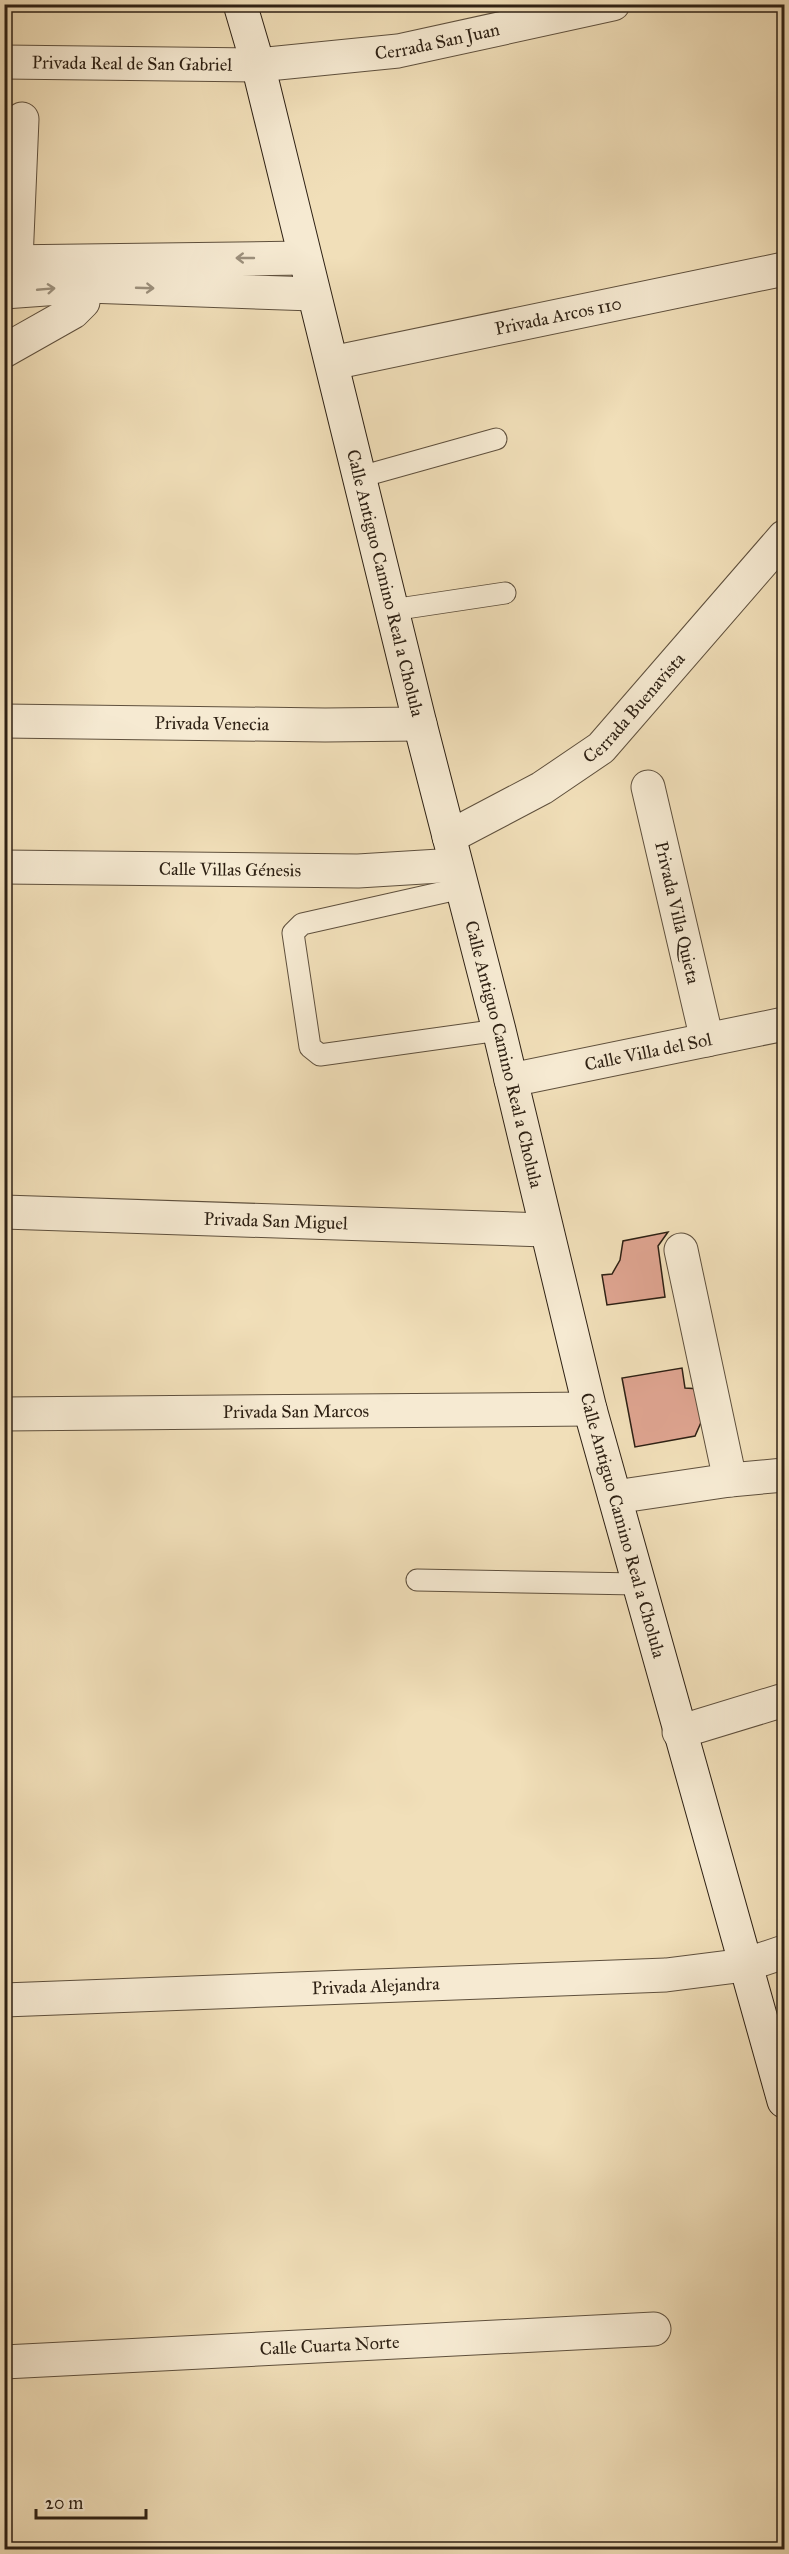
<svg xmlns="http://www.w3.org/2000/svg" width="789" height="2554" viewBox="0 0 789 2554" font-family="'IM FELL Great Primer',serif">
	<rect width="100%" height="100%" fill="#f1dfb9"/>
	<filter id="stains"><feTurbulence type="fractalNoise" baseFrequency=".00333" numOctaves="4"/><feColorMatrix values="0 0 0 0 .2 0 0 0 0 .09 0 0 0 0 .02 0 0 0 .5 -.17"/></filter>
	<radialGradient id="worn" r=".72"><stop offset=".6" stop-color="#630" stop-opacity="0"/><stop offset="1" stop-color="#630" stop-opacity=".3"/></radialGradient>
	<g fill="#dea490" stroke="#2e2114" stroke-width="1.5">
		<path d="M 668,1232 L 658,1246 L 665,1297 L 607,1305 L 602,1275 L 612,1274 L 620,1260 L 623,1241 Z"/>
		<path d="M 682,1368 L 685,1388 L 701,1389 L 706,1411 L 695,1436 L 635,1447 L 622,1378 Z"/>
	</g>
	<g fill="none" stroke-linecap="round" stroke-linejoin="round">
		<g stroke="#5f503d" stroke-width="23">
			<g id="service">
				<path d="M 360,477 L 496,439"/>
				<path d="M 392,610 L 505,593"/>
				<path d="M 462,888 L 302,924 L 293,933 L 310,1047 L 320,1055 L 499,1030"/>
				<path d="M 417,1580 L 638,1584"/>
			</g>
		</g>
		<g stroke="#5f503d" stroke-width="35">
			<g id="minor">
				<path id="s1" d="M 4,62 L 258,65 L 398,51 L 613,4"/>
				<path d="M 16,261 L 22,119"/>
				<path d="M 4,262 L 304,258"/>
				<path d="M 4,292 L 87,286 L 313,294"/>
				<path d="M 4,351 L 73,312 L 83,302 L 86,268"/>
				<path id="s2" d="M 332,363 L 784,269"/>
				<path id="s3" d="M 4,721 L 325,725 L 420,724"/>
				<path id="s4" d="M 648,787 L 707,1040"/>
				<path id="s5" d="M 449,837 L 542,788 L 601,748 L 784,537"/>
				<path id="s6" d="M 4,867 L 358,871 L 456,865"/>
				<path id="s7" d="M 511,1080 L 784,1024"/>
				<path id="s8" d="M 4,1212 L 545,1230"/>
				<path d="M 681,1250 L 730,1480"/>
				<path id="s9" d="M 4,1414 L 590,1409"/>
				<path d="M 615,1497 L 730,1480 L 784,1475"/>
				<path d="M 679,1732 L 784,1700"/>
				<path id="s10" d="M 4,2000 L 666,1975 L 745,1965 L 784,1952"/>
				<path id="s11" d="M 4,2362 L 654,2329"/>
			</g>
		</g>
		<g stroke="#2e2114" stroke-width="35">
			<g id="secondary">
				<path id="s12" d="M 240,4 L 258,65 L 420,724 L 499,1030 L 590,1409 L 784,2101"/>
			</g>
		</g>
		<use href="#service" stroke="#f6ead2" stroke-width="21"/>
		<use href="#minor" stroke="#f6ead2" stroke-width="33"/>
		<use href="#secondary" stroke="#f6ead2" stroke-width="33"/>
	</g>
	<defs><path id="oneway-shaft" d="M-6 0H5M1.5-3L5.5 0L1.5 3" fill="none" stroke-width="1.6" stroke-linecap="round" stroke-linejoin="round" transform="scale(1.5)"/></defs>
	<g stroke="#9c907c">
		<use href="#oneway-shaft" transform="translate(245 258) rotate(180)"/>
		<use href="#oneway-shaft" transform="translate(145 288) rotate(2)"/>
		<use href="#oneway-shaft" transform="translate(46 289) rotate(-5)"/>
	</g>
	<g text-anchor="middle" stroke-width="4.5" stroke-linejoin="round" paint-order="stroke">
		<g font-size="18" fill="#2e2114" stroke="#f6ead2">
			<text dy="6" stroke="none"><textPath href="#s1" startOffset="435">Cerrada San Juan</textPath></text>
			<text dy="6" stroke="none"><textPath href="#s1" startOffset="128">Privada Real de San Gabriel</textPath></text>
			<text dy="6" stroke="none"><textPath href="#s2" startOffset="231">Privada Arcos 110</textPath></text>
			<text dy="6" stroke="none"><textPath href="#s12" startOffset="597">Calle Antiguo Camino Real a Cholula</textPath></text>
			<text dy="6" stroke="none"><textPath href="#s5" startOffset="228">Cerrada Buenavista</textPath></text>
			<text dy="6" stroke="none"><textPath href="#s3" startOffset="208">Privada Venecia</textPath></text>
			<text dy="6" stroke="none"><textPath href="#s6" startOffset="226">Calle Villas Génesis</textPath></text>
			<text dy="6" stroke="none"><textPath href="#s4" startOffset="129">Privada Villa Quieta</textPath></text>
			<text dy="6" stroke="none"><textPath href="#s7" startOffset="140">Calle Villa del Sol</textPath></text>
			<text dy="6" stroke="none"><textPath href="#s12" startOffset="1083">Calle Antiguo Camino Real a Cholula</textPath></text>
			<text dy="6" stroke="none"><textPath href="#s8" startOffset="272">Privada San Miguel</textPath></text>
			<text dy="6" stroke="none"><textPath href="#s9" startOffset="292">Privada San Marcos</textPath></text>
			<text dy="6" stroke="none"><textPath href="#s12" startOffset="1569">Calle Antiguo Camino Real a Cholula</textPath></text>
			<text dy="6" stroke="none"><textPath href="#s10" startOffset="372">Privada Alejandra</textPath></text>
			<text dy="6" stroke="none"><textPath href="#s11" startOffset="326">Calle Cuarta Norte</textPath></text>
		</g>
	</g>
	<rect width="789" height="2554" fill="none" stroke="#f1dfb9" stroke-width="24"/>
	<rect x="6" y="6" width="777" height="2542" fill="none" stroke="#2e2114" stroke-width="3"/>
	<rect x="12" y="12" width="765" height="2530" fill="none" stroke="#2e2114" stroke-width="1.5"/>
	<path d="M36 2509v9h110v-9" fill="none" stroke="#2e2114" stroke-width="3"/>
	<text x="45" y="2509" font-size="18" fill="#2e2114" stroke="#f6ead2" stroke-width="4.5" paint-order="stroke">20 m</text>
	<rect width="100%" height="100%" filter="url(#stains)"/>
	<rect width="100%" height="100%" fill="url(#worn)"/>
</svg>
